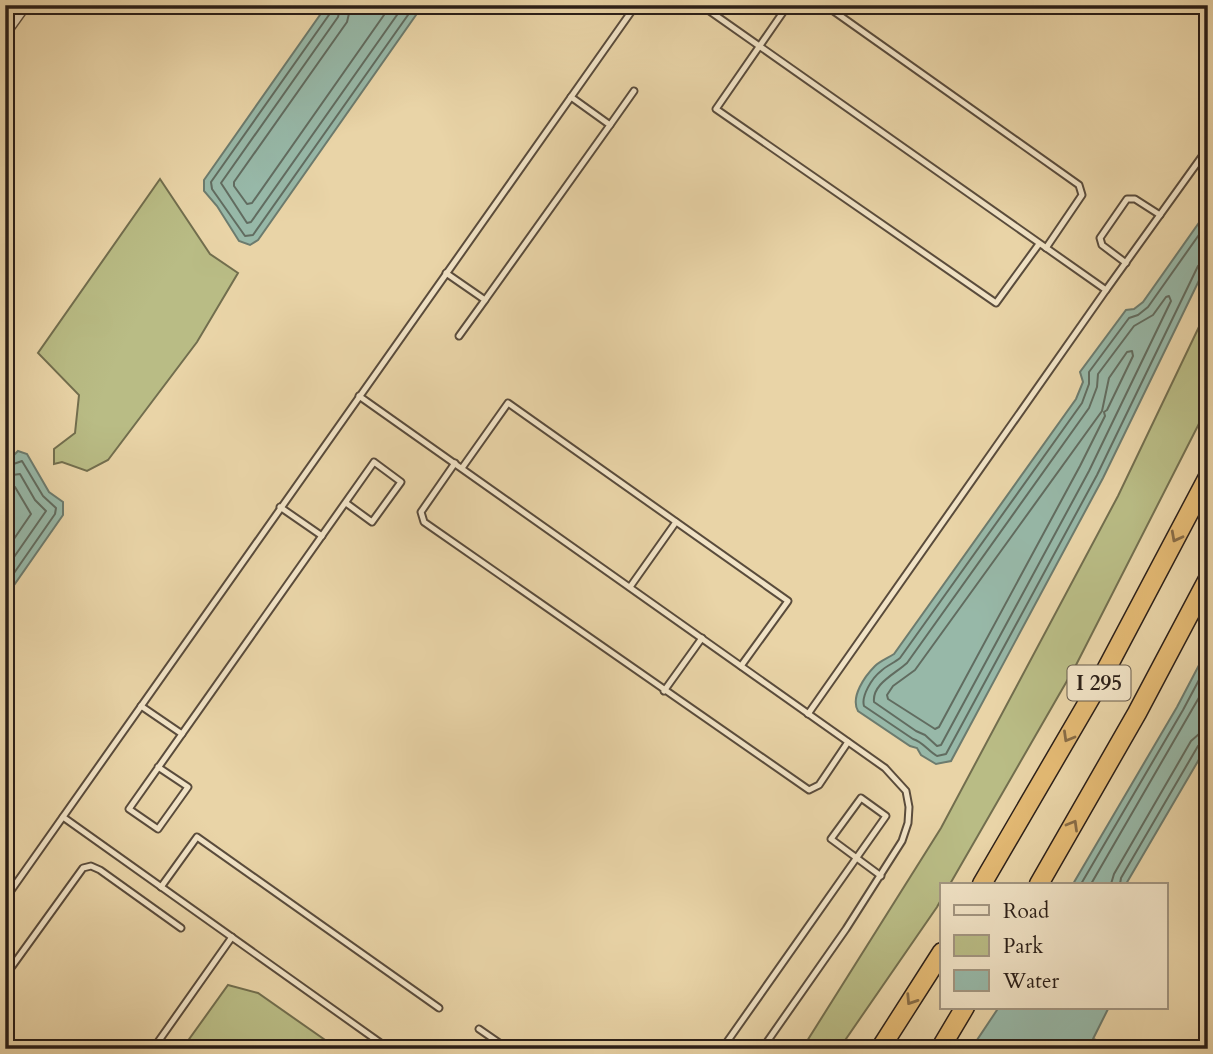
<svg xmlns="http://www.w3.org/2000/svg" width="1213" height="1054" viewBox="0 0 1213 1054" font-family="Cardo,serif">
	<rect width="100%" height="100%" fill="#e9d4a7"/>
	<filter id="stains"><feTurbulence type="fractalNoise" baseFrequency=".00286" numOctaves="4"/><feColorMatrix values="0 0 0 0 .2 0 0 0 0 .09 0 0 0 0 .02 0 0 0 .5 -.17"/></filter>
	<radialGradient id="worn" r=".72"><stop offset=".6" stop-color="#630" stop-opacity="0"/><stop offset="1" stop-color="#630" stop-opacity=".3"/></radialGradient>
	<g fill="#b9bc85" stroke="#726e4e" stroke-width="2">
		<path d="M 160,179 L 210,254 L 238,273 L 197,342 L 108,460 L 87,471 L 62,462 L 54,464 L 54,449 L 75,433 L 79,395 L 38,353 Z"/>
		<path d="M 1208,308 L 1208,406 L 1075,667 L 950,884 L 942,884 L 942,898 L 937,907 L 839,1049 L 802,1049 L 941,828 L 1118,496 Z"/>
		<path d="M 228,985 L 258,993 L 338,1049 L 182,1049 Z"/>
	</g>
	<g fill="#97b8a8" stroke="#6c7b6e" stroke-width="2">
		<path d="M 327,5 L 423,5 L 258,240 L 250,245 L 239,241 L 217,206 L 204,191 L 204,180 Z"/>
		<path d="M 1208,210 L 1208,262 L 1103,478 L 951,761 L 936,764 L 921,755 L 917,748 L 910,746 L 858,711 C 850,697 865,676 875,666 C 880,661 888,658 894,654 L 1076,399 L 1083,382 L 1080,372 L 1126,310 L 1134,309 L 1143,302 Z"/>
		<path d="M 18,451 L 27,454 L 49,492 L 63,502 L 63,515 L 5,598 L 5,464 Z"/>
		<path d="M 1208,648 L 1208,744 L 1126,884 L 1073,884 L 1177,707 Z"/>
		<path d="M 999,1007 L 1109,1007 L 1093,1039 L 1118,1047 L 971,1049 Z"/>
	</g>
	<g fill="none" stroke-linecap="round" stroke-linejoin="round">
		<g stroke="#616c60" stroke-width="2">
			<path d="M 332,5 L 331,12 L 211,182 L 212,189 L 245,236 L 253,235 L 415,5"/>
			<path d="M 341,5 L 338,17 L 221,183 L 247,223 L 251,222 L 404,5"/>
			<path d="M 351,5 L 347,22 L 234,182 L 234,186 L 247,204 L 252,203 L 391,5"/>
			<path d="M 1208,222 L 1148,307 L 1138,315 L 1129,318 L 1089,372 L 1089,384 L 1082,403 L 900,658 C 894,663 886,666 881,671 C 872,678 861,696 864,706 L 913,739 C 923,742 928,751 937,756 L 946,754 L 1097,475 L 1198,266 L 1208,261"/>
			<path d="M 1169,296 L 1171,301 L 1089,471 L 941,745 L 937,746 L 925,735 L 916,731 L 874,702 C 872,684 895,674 907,663 L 1089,408 L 1097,387 L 1098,374 L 1134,326 L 1153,315 L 1166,297 Z"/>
			<path d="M 1132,351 L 1133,356 L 1107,410 L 1104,412 L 1105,416 L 1080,466 L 939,727 L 935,729 L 888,699 L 887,695 L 893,686 L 915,670 L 1102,411 L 1109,378 L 1127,352 Z"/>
			<path d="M 5,467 L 22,461 L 43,496 L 56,508 L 55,514 L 5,586"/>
			<path d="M 5,476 L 20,474 L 35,500 L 46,511 L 5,570"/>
			<path d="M 5,486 L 15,487 L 31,514 L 5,552"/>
			<path d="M 1081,884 L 1183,710 L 1208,663"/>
			<path d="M 1091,884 L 1208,682"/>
			<path d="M 1111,884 L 1114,874 L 1191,741 L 1199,734 L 1208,733"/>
			<path d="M 1120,884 L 1121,878 L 1198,746 L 1208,742"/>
		</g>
		<g stroke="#5a4c3c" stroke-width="9">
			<g id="lane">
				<path d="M 701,5 L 1106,290 L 808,714"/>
				<path d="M 788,5 L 716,109 L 996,303 L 1039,244"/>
				<path d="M 825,5 L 1079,185 L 1082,195 L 1046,248"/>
				<path d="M 610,125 L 634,91"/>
				<path d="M 1126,263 L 1102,245 L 1100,238 L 1127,199 L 1135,199 L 1160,215"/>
				<path d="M 446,273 L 485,300 L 459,336"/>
				<path d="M 1106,290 L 1208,148"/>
				<path d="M 485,300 L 610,125 L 571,97"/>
				<path d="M 359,396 L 885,768 L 906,791 L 909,807 L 908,823 L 902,841 L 846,929 L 762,1049"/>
				<path d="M 455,463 L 421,512 L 424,522 L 809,790 L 819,785 L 848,742"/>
				<path d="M 462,468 L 508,403 L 788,601 L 741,666"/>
				<path d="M 280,507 L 322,536"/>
				<path d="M 630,587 L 676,522"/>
				<path d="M 664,691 L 702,638"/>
				<path d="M 141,706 L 182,734"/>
				<path d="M 158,767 L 188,787 L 158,829 L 129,809 L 374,462 L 401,482 L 372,522 L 346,503"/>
				<path d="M 63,817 L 389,1049"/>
				<path d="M 161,887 L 197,837 L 439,1008"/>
				<path d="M 5,899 L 636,5"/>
				<path d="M 5,976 L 83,868 L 91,866 L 100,870 L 181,928"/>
				<path d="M 479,1029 L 508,1049"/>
				<path d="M 153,1049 L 232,937"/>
				<path d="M 722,1049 L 886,816 L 861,798 L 831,839 L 881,876"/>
			</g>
		</g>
		<g stroke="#5a4c3c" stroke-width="13">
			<path id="street" d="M 5,33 L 25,5"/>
		</g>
		<g stroke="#2b1f18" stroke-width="21">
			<g id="highway">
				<path d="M 982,884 L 1098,685 L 1208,477"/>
				<path d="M 1039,884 L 1137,713 L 1208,579"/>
				<path d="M 880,1049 L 942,952"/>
				<path d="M 940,1049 L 965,1007"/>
			</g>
		</g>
		<use href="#lane" stroke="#f1e3c6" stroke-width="5"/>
		<use href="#street" stroke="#f1e3c6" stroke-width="10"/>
		<use href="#highway" stroke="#e4ba74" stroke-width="18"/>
	</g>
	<defs><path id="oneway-chevron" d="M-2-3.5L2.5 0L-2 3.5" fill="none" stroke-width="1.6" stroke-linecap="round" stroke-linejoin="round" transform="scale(1.75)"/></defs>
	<g stroke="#886c46">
		<use href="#oneway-chevron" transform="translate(1176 537) rotate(118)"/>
		<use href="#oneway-chevron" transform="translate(1068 737) rotate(120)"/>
		<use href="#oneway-chevron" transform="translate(1073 825) rotate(-60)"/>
		<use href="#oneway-chevron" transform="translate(911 1000) rotate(123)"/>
	</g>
	<g text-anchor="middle" stroke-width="5" stroke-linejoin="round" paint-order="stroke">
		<rect fill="#f1e3c6" stroke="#665a4c" stroke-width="2" x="1067.5" y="665.5" width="63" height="35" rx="5"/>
		<g font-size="21" font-weight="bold" fill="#2b1f18">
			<text x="1099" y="690">I 295</text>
		</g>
	</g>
	<rect width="1213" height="1054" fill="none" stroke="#e9d4a7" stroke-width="28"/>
	<rect x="7" y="7" width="1199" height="1040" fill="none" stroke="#2b1f18" stroke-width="3.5"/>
	<rect x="14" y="14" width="1185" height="1026" fill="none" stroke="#2b1f18" stroke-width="2"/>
	<rect x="940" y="883" width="228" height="126" fill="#f1e3c6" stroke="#a29580" stroke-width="2"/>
	<rect x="954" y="905" width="35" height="10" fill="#f1e3c6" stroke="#a29580" stroke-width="2"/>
	<text x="1003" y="918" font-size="21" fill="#2b1f18">Road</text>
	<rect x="954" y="935" width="35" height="21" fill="#b9bc85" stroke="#a29580" stroke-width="2"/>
	<text x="1003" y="953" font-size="21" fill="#2b1f18">Park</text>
	<rect x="954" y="970" width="35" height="21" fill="#97b8a8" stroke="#a29580" stroke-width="2"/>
	<text x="1003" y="988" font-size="21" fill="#2b1f18">Water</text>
	<rect width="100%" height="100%" filter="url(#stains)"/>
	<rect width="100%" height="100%" fill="url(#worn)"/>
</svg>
